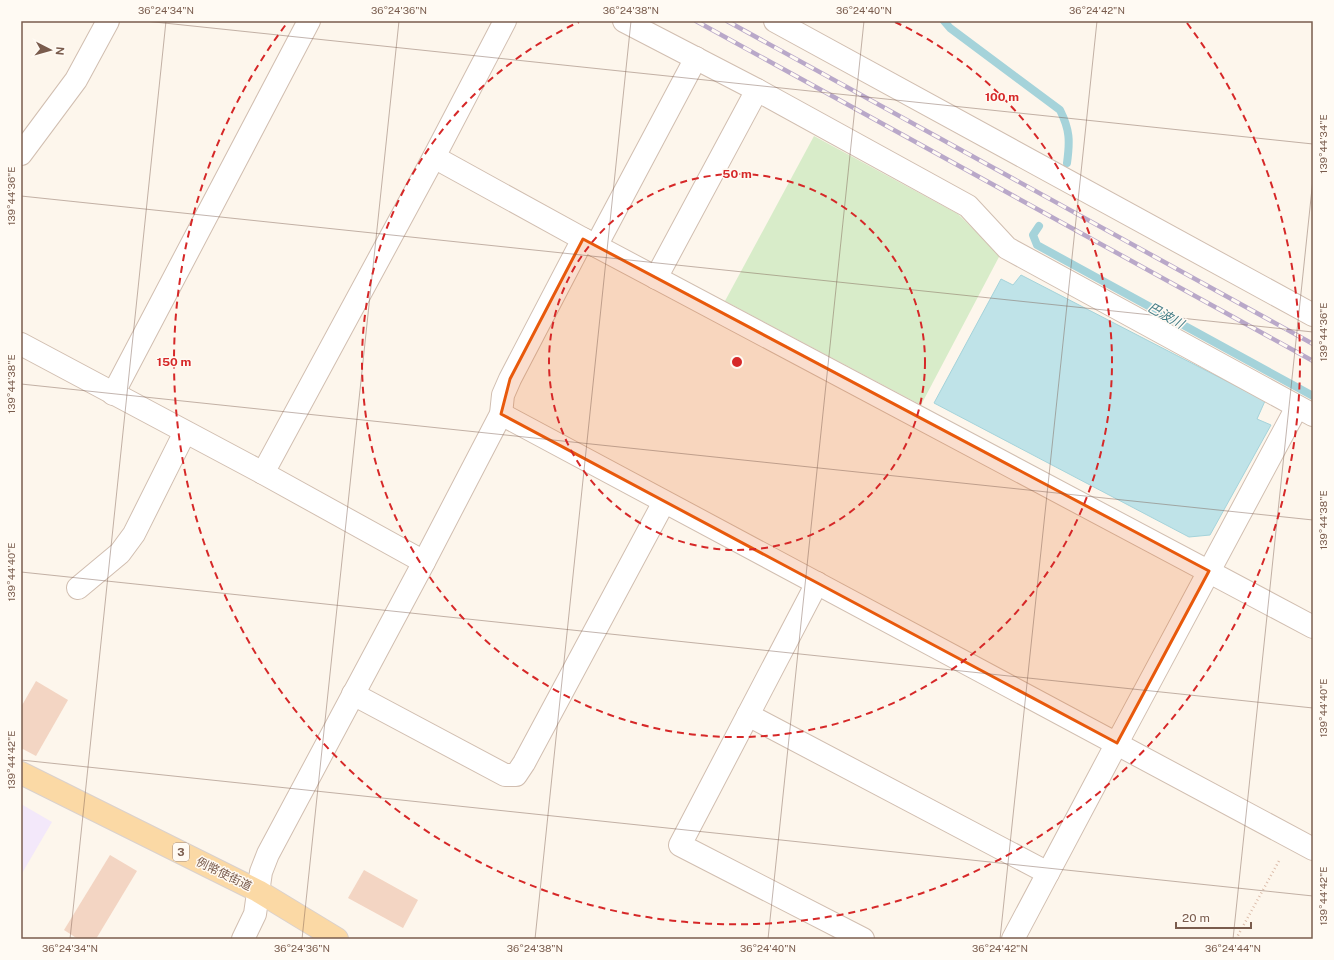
<svg xmlns="http://www.w3.org/2000/svg" width="1334" height="960" viewBox="0 0 1334 960" font-family="'Public Sans','Noto Sans JP',sans-serif">
	<rect width="100%" height="100%" fill="#fdf6ec"/>
	<path fill="#f3e8fa" d="M 21,804 L 52,822 L 21,875 Z"/>
	<path fill="#d8ecc9" d="M 814,136 L 958,214 L 1000,255 L 921,405 L 725,301 Z"/>
	<path fill="#bfe3e8" stroke="#a5d3da" d="M 1021,275 L 1265,401 L 1257,419 L 1271,425 L 1210,535 L 1189,537 L 934,403 L 1001,279 L 1013,285 Z"/>
	<g fill="none" stroke-linecap="round" stroke-linejoin="round">
		<g stroke="#a5d3da" stroke-width="8">
			<path d="M 944,21 L 950,28 L 1060,110 C 1070,130 1070,141 1067,163"/>
			<path d="M 1039,226 L 1033,235 L 1037,245 L 1313,396"/>
		</g>
	</g>
	<g fill="#f3d5c3">
		<path d="M 36,681 L 68,700 L 36,756 L 21,748 L 21,707 Z"/>
		<path d="M 110,855 L 137,871 L 96,939 L 78,939 L 64,930 Z"/>
		<path d="M 364,870 L 418,900 L 403,928 L 348,898 Z"/>
	</g>
	<g fill="none" stroke-linecap="round" stroke-linejoin="round">
		<g stroke="#d1beb0" stroke-width="24">
			<g id="minor">
				<path d="M 624,21 L 757,90 L 968,206 L 1007,248 L 1313,415"/>
				<path d="M 775,21 L 1313,315"/>
				<path d="M 21,154 L 76,80 L 108,21"/>
				<path d="M 434,157 L 583,239 L 1313,627"/>
				<path d="M 596,246 L 696,58"/>
				<path d="M 656,278 L 757,90"/>
				<path d="M 21,344 L 263,473 L 424,562"/>
				<path d="M 113,394 L 309,21"/>
				<path d="M 501,414 L 1313,849"/>
				<path d="M 263,473 L 434,157 L 505,21"/>
				<path d="M 817,583 L 680,845 L 863,939"/>
				<path d="M 78,588 L 120,553 L 134,534 L 185,432"/>
				<path d="M 353,694 L 505,775 L 516,775 L 524,763 L 664,502"/>
				<path d="M 748,715 L 1048,873"/>
				<path d="M 243,939 L 255,914 L 261,872 L 268,854 L 424,562 L 501,414 L 503,395 L 510,379 L 583,239"/>
				<path d="M 1013,939 L 1117,743 L 1297,407"/>
			</g>
		</g>
		<g stroke="#dad1cd" stroke-width="24">
			<path id="major" d="M 21,773 L 258,891 L 337,939"/>
		</g>
		<path stroke="#d9b8a5" stroke-width="2.5" stroke-dasharray="1 3" stroke-linecap="butt" d="M 1236,939 L 1280,859"/>
		<use href="#minor" stroke="#fff" stroke-width="22"/>
		<use href="#major" stroke="#fbd9a5" stroke-width="22"/>
		<g stroke="#b9a8c9" stroke-width="4.5">
			<g id="rail">
				<path d="M 696,21 L 1313,361"/>
				<path d="M 727,21 L 1313,344"/>
			</g>
		</g>
		<use href="#rail" stroke="#fffaf3" stroke-width="3" stroke-dasharray="9" stroke-linecap="butt"/>
	</g>
	<path fill="#e8590c" fill-opacity="0.2" stroke="#e8590c" stroke-width="3" stroke-linejoin="round" d="M 583,239 L 1209,571 L 1117,743 L 501,414 L 510,379 Z"/>
	<path fill="none" stroke="#7a5c4d" stroke-width="1" stroke-opacity="0.45" d="M 145,21 L 1313,144M 21,196 L 1313,332M 21,384 L 1313,520M 21,572 L 1313,708M 21,760 L 1313,896M 70,939 L 166,21M 302,939 L 399,21M 535,939 L 631,21M 768,939 L 864,21M 1000,939 L 1097,21M 1233,939 L 1313,179"/>
	<g fill="none" stroke="#d62828" stroke-width="2" stroke-dasharray="7 5">
		<circle cx="737" cy="362" r="188"/>
		<path d="M895 22A375 375 0 1 1 579 22"/>
		<path d="M1187 23A563 563 0 1 1 287 23"/>
	</g>
	<g text-anchor="middle" stroke-width="3" stroke-linejoin="round" paint-order="stroke">
		<rect fill="#fffaf3" stroke="#a28b7f" stroke-width="1" x="173" y="843" width="16" height="18" rx="3"/>
		<g font-size="11" font-weight="bold" fill="#7a5c4d">
			<text x="181" y="856">3</text>
		</g>
		<g font-size="12" fill="#7a5c4d" stroke="#fffaf3">
			<text transform="translate(224 874) rotate(26)" y="4">例幣使街道</text>
		</g>
		<g font-size="13" font-style="italic" fill="#437c86" stroke="#fffaf3">
			<text transform="translate(1166 315) rotate(29)" y="5">巴波川</text>
		</g>
	</g>
	<circle cx="737" cy="362" r="6" fill="#d62828" stroke="#fffaf3" stroke-width="2"/>
	<g font-size="12" text-anchor="middle" font-weight="bold" fill="#d62828" stroke="#fffaf3" stroke-width="3" stroke-linejoin="round" paint-order="stroke">
		<text x="1002" y="101">100 m</text>
		<text x="737" y="178">50 m</text>
		<text x="174" y="366">150 m</text>
	</g>
	<rect width="1334" height="960" fill="none" stroke="#fffaf3" stroke-width="44"/>
	<g transform="translate(50 50) rotate(96)" stroke="#fffaf3" stroke-width="3" paint-order="stroke">
	<path d="M0-3L7 15L0 10L-7 15Z" fill="#7a5c4d"/>
	<text y="-6" font-size="11" font-weight="bold" text-anchor="middle" fill="#7a5c4d">N</text>
	</g>
	<path d="M1176 922v6h75v-6" fill="none" stroke="#7a5c4d" stroke-width="2"/>
	<text x="1182" y="922" font-size="12" fill="#7a5c4d" stroke="#fffaf3" stroke-width="3" paint-order="stroke">20 m</text>
	<rect x="22" y="22" width="1290" height="916" fill="none" stroke="#7a5c4d" stroke-width="1.5"/>
	<g font-size="10" text-anchor="middle" fill="#7a5c4d">
		<text x="166" y="14">36°24'34"N</text>
		<text x="399" y="14">36°24'36"N</text>
		<text x="631" y="14">36°24'38"N</text>
		<text x="864" y="14">36°24'40"N</text>
		<text x="1097" y="14">36°24'42"N</text>
		<text transform="translate(1323 144) rotate(-90)" y="4">139°44'34"E</text>
		<text transform="translate(11 196) rotate(-90)" y="4">139°44'36"E</text>
		<text transform="translate(1323 332) rotate(-90)" y="4">139°44'36"E</text>
		<text transform="translate(11 384) rotate(-90)" y="4">139°44'38"E</text>
		<text transform="translate(1323 520) rotate(-90)" y="4">139°44'38"E</text>
		<text transform="translate(11 572) rotate(-90)" y="4">139°44'40"E</text>
		<text transform="translate(1323 708) rotate(-90)" y="4">139°44'40"E</text>
		<text transform="translate(11 760) rotate(-90)" y="4">139°44'42"E</text>
		<text transform="translate(1323 896) rotate(-90)" y="4">139°44'42"E</text>
		<text x="70" y="952">36°24'34"N</text>
		<text x="302" y="952">36°24'36"N</text>
		<text x="535" y="952">36°24'38"N</text>
		<text x="768" y="952">36°24'40"N</text>
		<text x="1000" y="952">36°24'42"N</text>
		<text x="1233" y="952">36°24'44"N</text>
	</g>
</svg>
